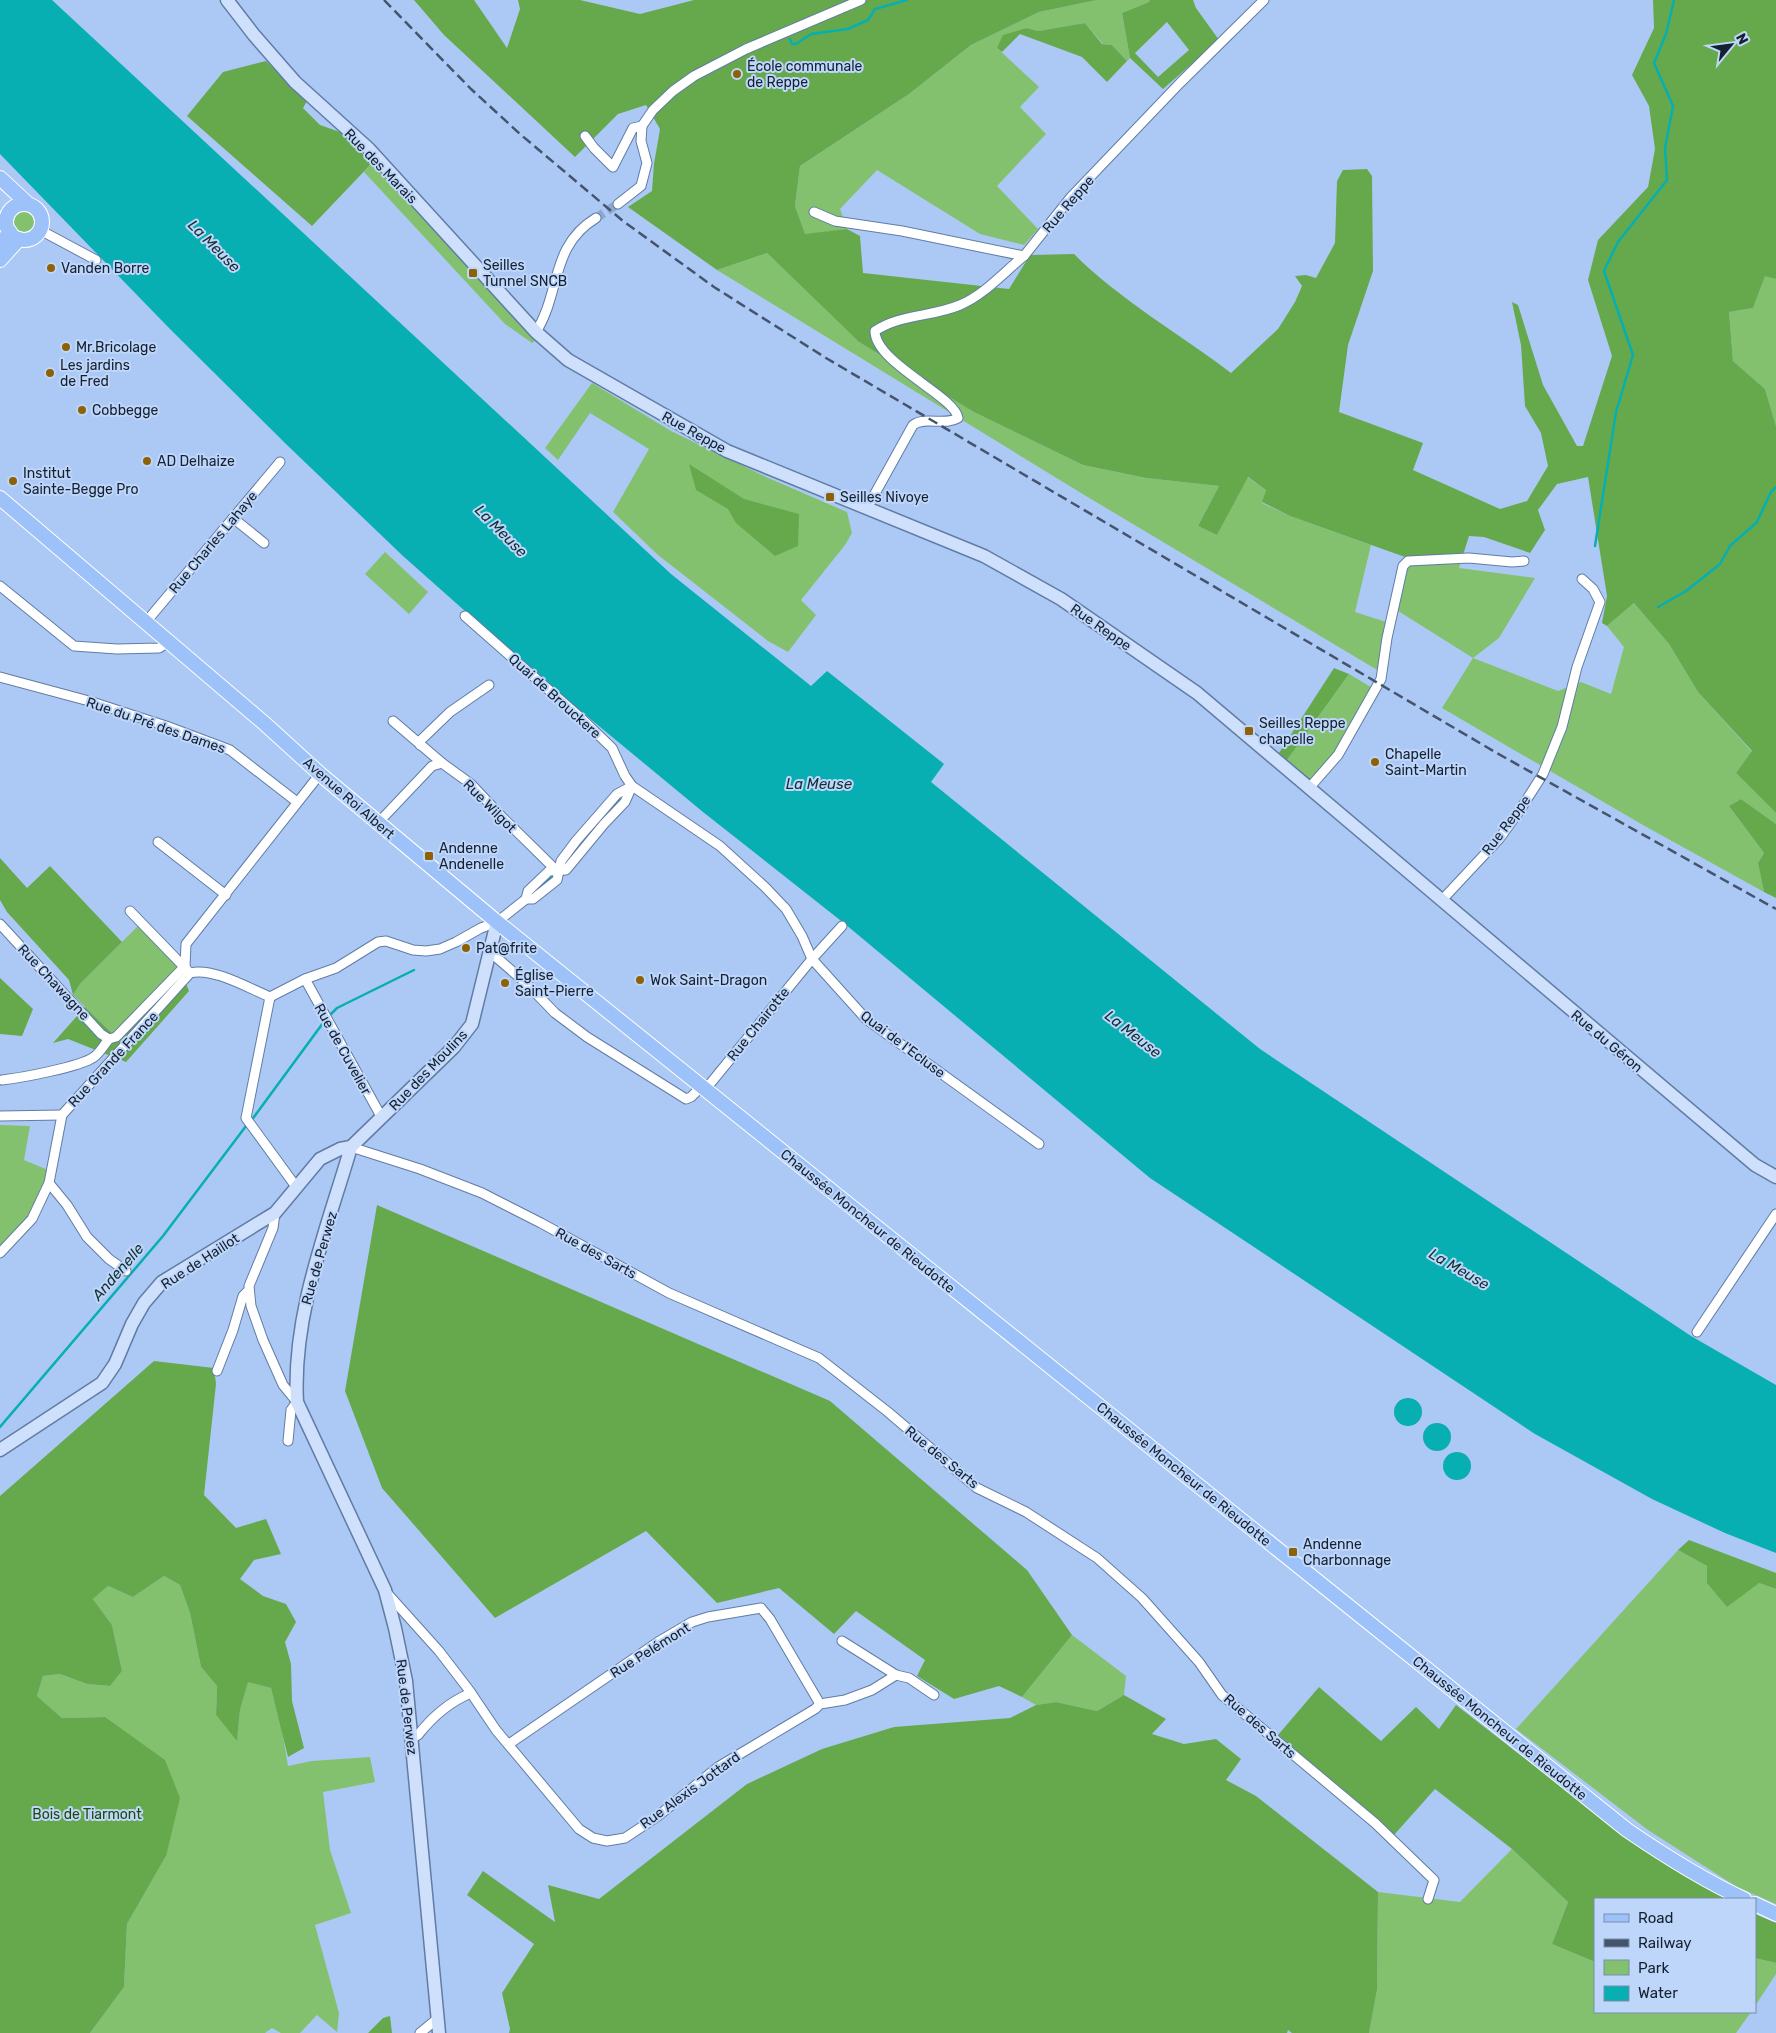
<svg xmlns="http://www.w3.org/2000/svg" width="1776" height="2033" viewBox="0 0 1776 2033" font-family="Rubik,sans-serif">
	<rect width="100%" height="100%" fill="#acc9f5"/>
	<g fill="#83c16e">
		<path d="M 1097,0 L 1150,0 L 1149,2 L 1122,13 L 1130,58 L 1127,61 L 1112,45 L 1103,44 L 1085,23 L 1038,31 L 1027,28 L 997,48 L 1039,87 L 1020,107 L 1046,134 L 997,186 L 1038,229 L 1024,245 L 980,234 L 877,170 L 840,209 L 847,229 L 805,235 L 795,206 L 800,166 L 909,94 L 971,45 L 1039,12 Z"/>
		<path d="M 372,163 L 535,341 L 532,343 L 505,324 L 364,172 Z"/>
		<circle cx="24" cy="222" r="11"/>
		<path d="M 767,253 L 859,342 L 972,411 L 1083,465 L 1146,478 L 1219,486 L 1198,526 L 1217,535 L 1247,477 L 1266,490 L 1262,503 L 1290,516 L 1371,545 L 1355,612 L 1386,622 L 1379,671 L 1086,496 L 717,270 Z"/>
		<path d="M 1765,275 L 1776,279 L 1776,426 L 1765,389 L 1733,361 L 1729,312 L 1753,308 Z"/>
		<path d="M 592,383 L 671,431 L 766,477 L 847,512 L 852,533 L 845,545 L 801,600 L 816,615 L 788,652 L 768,641 L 658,555 L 613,512 L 649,449 L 590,413 L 558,460 L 545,448 Z"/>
		<path d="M 385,552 L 428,592 L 409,614 L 365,574 Z"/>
		<path d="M 1463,555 L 1459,568 L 1535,578 L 1499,638 L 1473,658 L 1558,691 L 1581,682 L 1611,694 L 1624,647 L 1607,626 L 1634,603 L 1669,644 L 1698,692 L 1752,752 L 1736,773 L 1776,813 L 1776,824 L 1741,799 L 1729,806 L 1764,853 L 1758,863 L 1764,892 L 1643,825 L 1442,708 L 1473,658 L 1395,609 L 1405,557 Z"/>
		<path d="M 1349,674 L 1376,690 L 1349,737 L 1313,783 L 1287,760 Z"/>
		<path d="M 140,924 L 179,966 L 115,1036 L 73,995 L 80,984 Z"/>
		<path d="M 0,1125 L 30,1126 L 24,1160 L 48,1170 C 35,1206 27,1223 0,1251 Z"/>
		<path d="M 1678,1550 L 1707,1566 L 1707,1583 L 1759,1583 L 1776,1589 L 1776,1904 L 1737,1887 L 1648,1830 L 1516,1729 Z"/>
		<path d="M 164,1576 L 180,1585 L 190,1613 L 201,1667 L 217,1686 L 216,1715 L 237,1740 L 240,1710 L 248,1681 L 271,1688 L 282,1730 L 288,1766 L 312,1761 L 370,1757 L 375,1782 L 323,1792 L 330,1850 L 351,1913 L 315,1925 L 339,2013 L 337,2032 L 317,2015 L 300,2033 L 281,2033 L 272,2028 L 265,2033 L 90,2033 L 124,1987 L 127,1924 L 166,1856 L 105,1717 L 62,1718 L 37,1696 L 43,1676 L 60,1674 L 87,1684 L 110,1686 L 122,1671 L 112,1625 L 93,1599 L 108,1586 L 133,1597 Z"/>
		<path d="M 1072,1635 L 1126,1676 L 1124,1695 L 1097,1711 L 1056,1702 L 1036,1705 L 1022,1697 Z"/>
		<path d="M 1512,1849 L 1568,1902 L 1552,1944 L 1595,1962 L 1595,2012 L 1751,2012 L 1736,2033 L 1369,2033 L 1377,1990 L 1378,1892 L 1460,1902 Z"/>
		<path d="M 1755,1958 L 1776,1963 L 1776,1974 L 1755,2006 Z"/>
	</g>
	<g fill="#66a94d" fill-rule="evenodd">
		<path d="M 414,0 L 474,0 L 507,48 L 520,9 L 518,0 L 580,0 L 640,14 L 694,0 L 1097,0 L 1039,12 L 971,45 L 909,94 L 800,166 L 795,206 L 805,234 L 847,229 L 860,236 L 863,273 L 1009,289 L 1030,255 L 1074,254 C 1121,301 1179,333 1231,373 L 1278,329 L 1295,302 L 1302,286 L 1295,276 L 1306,275 L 1316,278 L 1335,243 L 1337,181 L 1343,170 L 1367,169 L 1372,176 L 1373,271 L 1348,345 L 1339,412 L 1423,443 L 1413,470 L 1500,509 L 1527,501 L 1548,466 L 1541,433 L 1525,406 L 1521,345 L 1512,302 L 1518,305 L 1543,385 L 1577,446 L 1583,446 L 1612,356 L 1588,280 L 1598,240 L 1648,187 L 1655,149 L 1649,106 L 1632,75 L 1654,28 L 1653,0 L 1776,0 L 1776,279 L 1765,276 L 1753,308 L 1729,312 L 1733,361 L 1765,389 L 1776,426 L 1776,813 L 1736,773 L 1752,751 L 1698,692 L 1669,644 L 1634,603 L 1607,626 L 1602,623 L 1607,596 L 1588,477 L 1557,484 L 1538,510 L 1545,530 L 1530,553 L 1484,537 L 1469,536 L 1463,555 L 1405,557 L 1290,516 L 1262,502 L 1266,490 L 1248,477 L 1217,535 L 1198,526 L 1219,486 L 1146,478 L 1083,465 L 972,411 L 859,342 L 767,253 L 717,270 L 628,207 L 652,191 L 654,164 L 660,129 L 646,105 L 618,114 L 575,157 L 444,35 Z"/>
		<path d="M 1150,0 L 1193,0 L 1196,8 L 1219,40 L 1163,89 L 1130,58 L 1122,13 L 1149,2 ZM 1167,22 L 1189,50 L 1158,77 L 1135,53 Z"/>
		<path d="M 1085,23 L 1102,44 L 1112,45 L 1127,61 L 1107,82 L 1082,57 L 1020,34 L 1002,52 L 997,48 L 1003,35 L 1027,28 L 1038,31 Z"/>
		<path d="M 266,61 L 307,101 L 303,108 L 320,125 L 340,132 L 372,163 L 312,226 L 187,116 L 223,72 Z"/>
		<path d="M 689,464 L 744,499 L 799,514 L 798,546 L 775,556 L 736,523 L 728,509 L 696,490 Z"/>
		<path d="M 1334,668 L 1349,674 L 1287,760 L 1279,753 Z"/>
		<path d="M 1741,799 L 1776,824 L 1776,898 L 1764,892 L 1758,863 L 1764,853 L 1729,806 Z"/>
		<path d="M 0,858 L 27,888 L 50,866 L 122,942 L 80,984 L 73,995 L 69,980 L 7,912 L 0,900 Z"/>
		<path d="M 179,966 L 189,991 L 126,1062 L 68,1039 L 53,1043 L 85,1007 L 115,1036 Z"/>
		<path d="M 0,978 L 33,1009 L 22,1036 L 0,1034 Z"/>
		<path d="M 377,1205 L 830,1401 L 1027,1570 L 1072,1635 L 1022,1697 L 999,1686 L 954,1699 L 917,1676 L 925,1660 L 856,1611 L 834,1634 L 779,1588 L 717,1603 L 646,1531 L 495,1618 L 382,1488 L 345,1391 Z"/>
		<path d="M 154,1361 L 214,1368 L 216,1384 L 204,1495 L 236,1528 L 266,1519 L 281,1554 L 254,1560 L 240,1579 L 263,1596 L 286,1604 L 296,1622 L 285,1642 L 291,1664 L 292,1701 L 304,1748 L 288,1757 L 271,1688 L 248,1682 L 240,1710 L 237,1741 L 216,1715 L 217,1686 L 201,1667 L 190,1613 L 180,1585 L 164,1576 L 133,1597 L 108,1586 L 93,1599 L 112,1625 L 122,1671 L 110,1686 L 87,1684 L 60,1674 L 43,1676 L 37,1696 L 62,1718 L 105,1717 L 165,1760 L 180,1798 L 166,1856 L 127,1924 L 124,1987 L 90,2033 L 0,2033 L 0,1496 Z"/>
		<path d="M 1689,1540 L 1776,1573 L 1776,1589 L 1759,1583 L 1727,1607 L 1707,1583 L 1707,1566 L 1678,1550 Z"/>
		<path d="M 1319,1687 L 1381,1741 L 1416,1707 L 1439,1729 L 1456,1705 L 1613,1827 L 1726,1899 L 1595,1899 L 1595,1962 L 1552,1944 L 1568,1902 L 1512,1849 L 1435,1789 L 1394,1835 L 1278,1735 Z"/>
		<path d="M 1124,1695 L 1166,1719 L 1152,1734 L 1184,1744 L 1216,1739 L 1241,1759 L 1226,1780 L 1256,1796 L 1378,1892 L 1377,1990 L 1369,2033 L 1292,2033 L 1288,2030 L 1287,2033 L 509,2033 L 510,2029 L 502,1993 L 534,1944 L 467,1895 L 483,1871 L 555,1922 L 548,1885 L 599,1899 L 747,1784 L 822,1749 L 894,1727 L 1010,1718 L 1036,1705 L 1056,1702 L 1097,1711 Z"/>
		<path d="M 1755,1914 L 1776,1923 L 1776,1963 L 1755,1958 Z"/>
		<path d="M 390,2016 L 392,2033 L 368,2033 L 383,2018 Z"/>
	</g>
	<g fill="#07aeb2">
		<path d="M 0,0 L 52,0 L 671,574 L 811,686 L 827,671 L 944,764 L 931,782 L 1260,1049 L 1691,1336 L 1776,1385 L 1776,1553 L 1725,1533 L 1652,1499 L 1535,1434 L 1150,1178 L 845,924 L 703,812 L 536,674 L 403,556 L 287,445 L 170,329 L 0,154 Z"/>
		<circle cx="1408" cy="1412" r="14"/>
		<circle cx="1437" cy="1437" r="14"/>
		<circle cx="1457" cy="1466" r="14"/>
	</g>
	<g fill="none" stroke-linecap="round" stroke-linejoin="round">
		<g stroke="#07aeb2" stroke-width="2.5">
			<path d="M 790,39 L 792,44 L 796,44 L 811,34 L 848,29 L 868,20 L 875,9 L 907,0"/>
			<path d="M 1595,546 L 1616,412 L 1633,355 L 1604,271 L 1618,242 L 1667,180 L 1665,148 L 1673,106 L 1654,63 L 1666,34 L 1674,0"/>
			<path d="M 1658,607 L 1686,591 L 1720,564 L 1730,546 L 1757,522 L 1771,492 L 1776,487"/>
			<path d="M 583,841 L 619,799"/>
			<path d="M 532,893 L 553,875"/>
			<path d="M 329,1016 L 337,1008 L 414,970"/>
			<path d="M 251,1121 L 323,1023"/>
			<path d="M 0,1427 L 163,1236 L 246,1126"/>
		</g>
		<path stroke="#8ea7ce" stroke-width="9" stroke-dasharray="9 4.5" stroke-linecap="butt" d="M 596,218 L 618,204"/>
		<g stroke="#617ca4" stroke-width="11">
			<g id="street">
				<path d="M 585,136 L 594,148 L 613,167 L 633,128 L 642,126"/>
				<path d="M 618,204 L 641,186 L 647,163 L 641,141 L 642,126 L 653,110 L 673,91 L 694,76 L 746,49 L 861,0"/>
				<path d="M 814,212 L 835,221 L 902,231 L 1024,256 L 1071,197 L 1180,83 L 1264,0"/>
				<path d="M 40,230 L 96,260"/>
				<path d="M 536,332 C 561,292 550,246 596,218"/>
				<path d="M 867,508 L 913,425 C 925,416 945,426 958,418 C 955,396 875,363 875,331 C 900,314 932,317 960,305 C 984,295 1004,272 1024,256"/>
				<path d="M 233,518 L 264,543"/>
				<path d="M 0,586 L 74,646 L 117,649 L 159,648 L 169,642"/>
				<path d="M 465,616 L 583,720 L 612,748 L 625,776 L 632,786 L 720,846 L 765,887 L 786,909 L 802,936 L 812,959 L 866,1019 L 1039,1144"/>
				<path d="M 146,622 L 280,462"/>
				<path d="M 0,677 L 89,701 L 166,726 L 230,750 L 297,802"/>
				<path d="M 393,721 L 442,763"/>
				<path d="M 420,745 L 421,740 L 450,712 L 489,685"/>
				<path d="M 1310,787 L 1338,755 L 1381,679 L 1387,638 L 1403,566 L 1408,561 L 1469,558 L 1512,562 L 1524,561"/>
				<path d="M 378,823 L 432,766 L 442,763 L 471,784 L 503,818 L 557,871"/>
				<path d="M 158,842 L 226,895"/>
				<path d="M 526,899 L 533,899 L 557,880 L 561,861 L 576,841 L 617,794 L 632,786"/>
				<path d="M 1441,901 L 1499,839 L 1520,810 L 1543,774 L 1562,727 L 1577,667 L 1600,602 L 1593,589 L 1582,579"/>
				<path d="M 130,911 L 190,973 C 213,967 248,988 270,997 L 305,979 L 336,968 L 378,942 L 386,941 L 413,950 L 426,951 L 440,949 L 456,942 L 481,928 L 497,922 L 526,899 L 528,891 L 549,871 L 566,870 L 604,824 L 625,802 L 632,786"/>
				<path d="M 0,924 L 101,1034 L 109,1039 L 116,1037 L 185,966"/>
				<path d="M 489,951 L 526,983 L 555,1013 L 587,1037 L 686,1099 L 691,1097 L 701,1087"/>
				<path d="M 185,966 L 186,944 L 320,774"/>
				<path d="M 305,979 L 382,1118"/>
				<path d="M 270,997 L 246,1118 L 297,1188"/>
				<path d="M 2,1080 C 20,1078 80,1067 94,1057 C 100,1053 104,1045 109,1039"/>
				<path d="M 705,1090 L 812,959 L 842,926"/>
				<path d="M 0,1116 L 62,1115"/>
				<path d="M 351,1147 L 420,1169 L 482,1193 L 541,1223 L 669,1293 L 819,1358 L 888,1412 L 977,1488 L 1026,1512 L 1097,1558 L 1142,1598 L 1199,1662 L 1222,1695 L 1375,1823 L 1434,1880 L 1428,1899"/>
				<path d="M 49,1183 L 67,1205 L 87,1237 L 109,1259 L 126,1271"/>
				<path d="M 275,1213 L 273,1228 L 249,1286 L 251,1306 L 263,1340 L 283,1385 L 297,1402 L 291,1410 L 288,1441"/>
				<path d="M 0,1253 L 32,1219 L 49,1183 L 62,1115 L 190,973"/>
				<path d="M 1697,1332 L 1776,1214"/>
				<path d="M 217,1371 L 233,1330 L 243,1296 L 249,1290"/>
				<path d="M 386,1592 L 439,1651 L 469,1690 L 496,1730 L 579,1829 L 593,1838 L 607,1841 L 625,1838 L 658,1816 L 718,1767 L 815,1709 L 820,1704 L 845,1700 L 872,1690 L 896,1675 L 909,1678 L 934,1695"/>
				<path d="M 842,1641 L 896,1675"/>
				<path d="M 412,1738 L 418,1735 C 433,1716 449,1702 471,1693"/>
				<path d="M 509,1744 L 658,1642 L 692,1622 L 708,1617 L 761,1608 L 770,1619 L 820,1704"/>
				<path d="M 420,2033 L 437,2019"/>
			</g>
		</g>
		<g stroke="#617ca4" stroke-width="15">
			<g id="secondary">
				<path d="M 227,0 L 254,35 L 295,82 L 369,149 L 536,332 L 568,360 L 727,451 L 984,556 L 1061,599 L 1197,693 L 1755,1165 L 1776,1177"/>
				<path d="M 351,1147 C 327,1229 292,1315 297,1402 L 385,1590 L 395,1628 L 406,1681 L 439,2033"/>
				<path d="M 351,1147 L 454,1047 L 472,1024 L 497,922"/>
				<path d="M 0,1450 L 102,1383 L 115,1364 L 132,1324 L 144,1303 L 162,1282 L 275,1213 L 320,1159 L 340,1149 L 351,1147"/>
			</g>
		</g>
		<g stroke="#fff" stroke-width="16">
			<g id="primary">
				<path d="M 0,178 L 28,204"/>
				<circle cx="24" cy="222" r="18"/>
				<path d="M 0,244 L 10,232"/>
				<path d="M 0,260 L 19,239"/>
				<path d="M 0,498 L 264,723 L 320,774 L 497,922 L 1627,1830 C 1665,1856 1703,1880 1744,1899"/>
				<path d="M 1755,1904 L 1776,1914"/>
			</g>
		</g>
		<use href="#street" stroke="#fff" stroke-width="9"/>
		<use href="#secondary" stroke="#cee0fc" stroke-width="12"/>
		<use href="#primary" stroke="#9cc2f9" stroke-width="14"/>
		<path stroke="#44546d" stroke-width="2.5" stroke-dasharray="10 5" stroke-linecap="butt" d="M 384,0 L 471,89 L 520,134 L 623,221 L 714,287 L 826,358 L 1495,752 L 1776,909"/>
	</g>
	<g fill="#8d6207" stroke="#bed6fa" stroke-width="2">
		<circle cx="737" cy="74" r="5"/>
		<circle cx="51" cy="268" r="5"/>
		<rect x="468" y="268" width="10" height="10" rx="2.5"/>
		<circle cx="66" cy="347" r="5"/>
		<circle cx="50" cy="373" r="5"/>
		<circle cx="82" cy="410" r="5"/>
		<circle cx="147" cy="461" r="5"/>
		<circle cx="13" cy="481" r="5"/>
		<rect x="825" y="492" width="10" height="10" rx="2.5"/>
		<rect x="1244" y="726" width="10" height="10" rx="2.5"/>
		<circle cx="1375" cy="762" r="5"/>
		<rect x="424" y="851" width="10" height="10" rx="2.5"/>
		<circle cx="466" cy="948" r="5"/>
		<circle cx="640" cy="980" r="5"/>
		<circle cx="505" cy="983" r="5"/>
		<rect x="1288" y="1547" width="10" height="10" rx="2.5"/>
	</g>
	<g text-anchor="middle" stroke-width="4" stroke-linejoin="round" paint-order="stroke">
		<g font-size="14" fill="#152030" stroke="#bed6fa" text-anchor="start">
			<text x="747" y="71">École communale<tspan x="747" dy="16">de Reppe</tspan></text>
			<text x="483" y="270">Seilles<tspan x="483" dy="16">Tunnel SNCB</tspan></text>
			<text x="61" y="273">Vanden Borre</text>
			<text x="76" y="352">Mr.Bricolage</text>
			<text x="60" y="370">Les jardins<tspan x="60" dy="16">de Fred</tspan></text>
			<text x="92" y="415">Cobbegge</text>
			<text x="157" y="466">AD Delhaize</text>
			<text x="23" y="478">Institut<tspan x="23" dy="16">Sainte-Begge Pro</tspan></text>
			<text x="840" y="502">Seilles Nivoye</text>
			<text x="1259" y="728">Seilles Reppe<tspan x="1259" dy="16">chapelle</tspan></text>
			<text x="1385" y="759">Chapelle<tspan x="1385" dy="16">Saint-Martin</tspan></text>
			<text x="439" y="853">Andenne<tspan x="439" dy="16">Andenelle</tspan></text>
			<text x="476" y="953">Pat@frite</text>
			<text x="515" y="980">Église<tspan x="515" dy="16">Saint-Pierre</tspan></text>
			<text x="650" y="985">Wok Saint-Dragon</text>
			<text x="1303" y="1549">Andenne<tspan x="1303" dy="16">Charbonnage</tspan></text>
		</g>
		<g font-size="14" fill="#152030" stroke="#bed6fa">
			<text transform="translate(381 166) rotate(46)" y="5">Rue des Marais</text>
			<text transform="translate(1068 204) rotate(-49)" y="5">Rue Reppe</text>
			<text transform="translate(694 432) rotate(29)" y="5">Rue Reppe</text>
			<text transform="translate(213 542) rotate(-50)" y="5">Rue Charles Lahaye</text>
			<text transform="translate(1101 627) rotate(35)" y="5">Rue Reppe</text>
			<text transform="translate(555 696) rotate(42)" y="5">Quai de Brouckere</text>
			<text transform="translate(156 725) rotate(19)" y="5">Rue du Pré des Dames</text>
			<text transform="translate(349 798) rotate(41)" y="5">Avenue Roi Albert</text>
			<text transform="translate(490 806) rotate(45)" y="5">Rue Wilgot</text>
			<text transform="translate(1506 825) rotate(-53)" y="5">Rue Reppe</text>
			<text transform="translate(54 982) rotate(47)" y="5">Rue Chawagne</text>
			<text transform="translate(758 1024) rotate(-51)" y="5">Rue Chairotte</text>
			<text transform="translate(1607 1041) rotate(40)" y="5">Rue du Géron</text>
			<text transform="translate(903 1044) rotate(37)" y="5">Quai de l'Ecluse</text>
			<text transform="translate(343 1049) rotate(61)" y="5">Rue de Cuvelier</text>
			<text transform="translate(113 1059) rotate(-47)" y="5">Rue Grande France</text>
			<text transform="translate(428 1070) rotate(-46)" y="5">Rue des Moulins</text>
			<text transform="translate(868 1221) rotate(39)" y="5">Chaussée Moncheur de Rieudotte</text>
			<text transform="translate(596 1253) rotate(29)" y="5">Rue des Sarts</text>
			<text transform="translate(319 1258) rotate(-74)" y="5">Rue de Perwez</text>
			<text transform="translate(200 1261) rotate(-33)" y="5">Rue de Haillot</text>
			<text transform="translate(942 1457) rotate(39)" y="5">Rue des Sarts</text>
			<text transform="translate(1184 1474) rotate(39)" y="5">Chaussée Moncheur de Rieudotte</text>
			<text transform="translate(650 1650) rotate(-32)" y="5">Rue Pelémont</text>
			<text transform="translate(407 1707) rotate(83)" y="5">Rue de Perwez</text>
			<text transform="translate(1260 1726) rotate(41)" y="5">Rue des Sarts</text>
			<text transform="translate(1500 1728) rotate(39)" y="5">Chaussée Moncheur de Rieudotte</text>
			<text transform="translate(690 1790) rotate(-36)" y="5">Rue Alexis Jottard</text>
		</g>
		<g font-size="14" fill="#1e4a09" stroke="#bed6fa">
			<text x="87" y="1819">Bois de Tiarmont</text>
		</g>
		<g font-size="15" font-style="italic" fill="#122f2f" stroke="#bed6fa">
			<text transform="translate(214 246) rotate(45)" y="5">La Meuse</text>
			<text transform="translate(501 531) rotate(45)" y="5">La Meuse</text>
			<text x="819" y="789">La Meuse</text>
			<text transform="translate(1133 1034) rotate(38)" y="5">La Meuse</text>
			<text transform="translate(1459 1269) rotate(30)" y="5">La Meuse</text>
			<text transform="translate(118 1272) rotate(-49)" y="5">Andenelle</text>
		</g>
	</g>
	<rect x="1594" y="1898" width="162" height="115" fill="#bed6fa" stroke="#7a8da9"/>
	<rect x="1604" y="1914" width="25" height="8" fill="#9cc2f9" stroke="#7a8da9"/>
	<text x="1638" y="1923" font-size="15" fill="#152030">Road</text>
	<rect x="1604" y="1939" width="25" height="8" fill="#44546d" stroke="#7a8da9"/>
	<text x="1638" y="1948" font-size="15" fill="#152030">Railway</text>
	<rect x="1604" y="1960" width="25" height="15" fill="#83c16e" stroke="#7a8da9"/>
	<text x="1638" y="1973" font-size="15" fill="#152030">Park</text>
	<rect x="1604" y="1986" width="25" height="15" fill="#07aeb2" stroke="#7a8da9"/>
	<text x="1638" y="1998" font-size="15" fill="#152030">Water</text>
	<g transform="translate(1731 45) rotate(61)" stroke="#bed6fa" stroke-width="4" paint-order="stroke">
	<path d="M0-4L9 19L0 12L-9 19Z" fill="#152030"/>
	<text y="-8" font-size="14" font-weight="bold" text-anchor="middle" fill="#152030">N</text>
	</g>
</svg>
